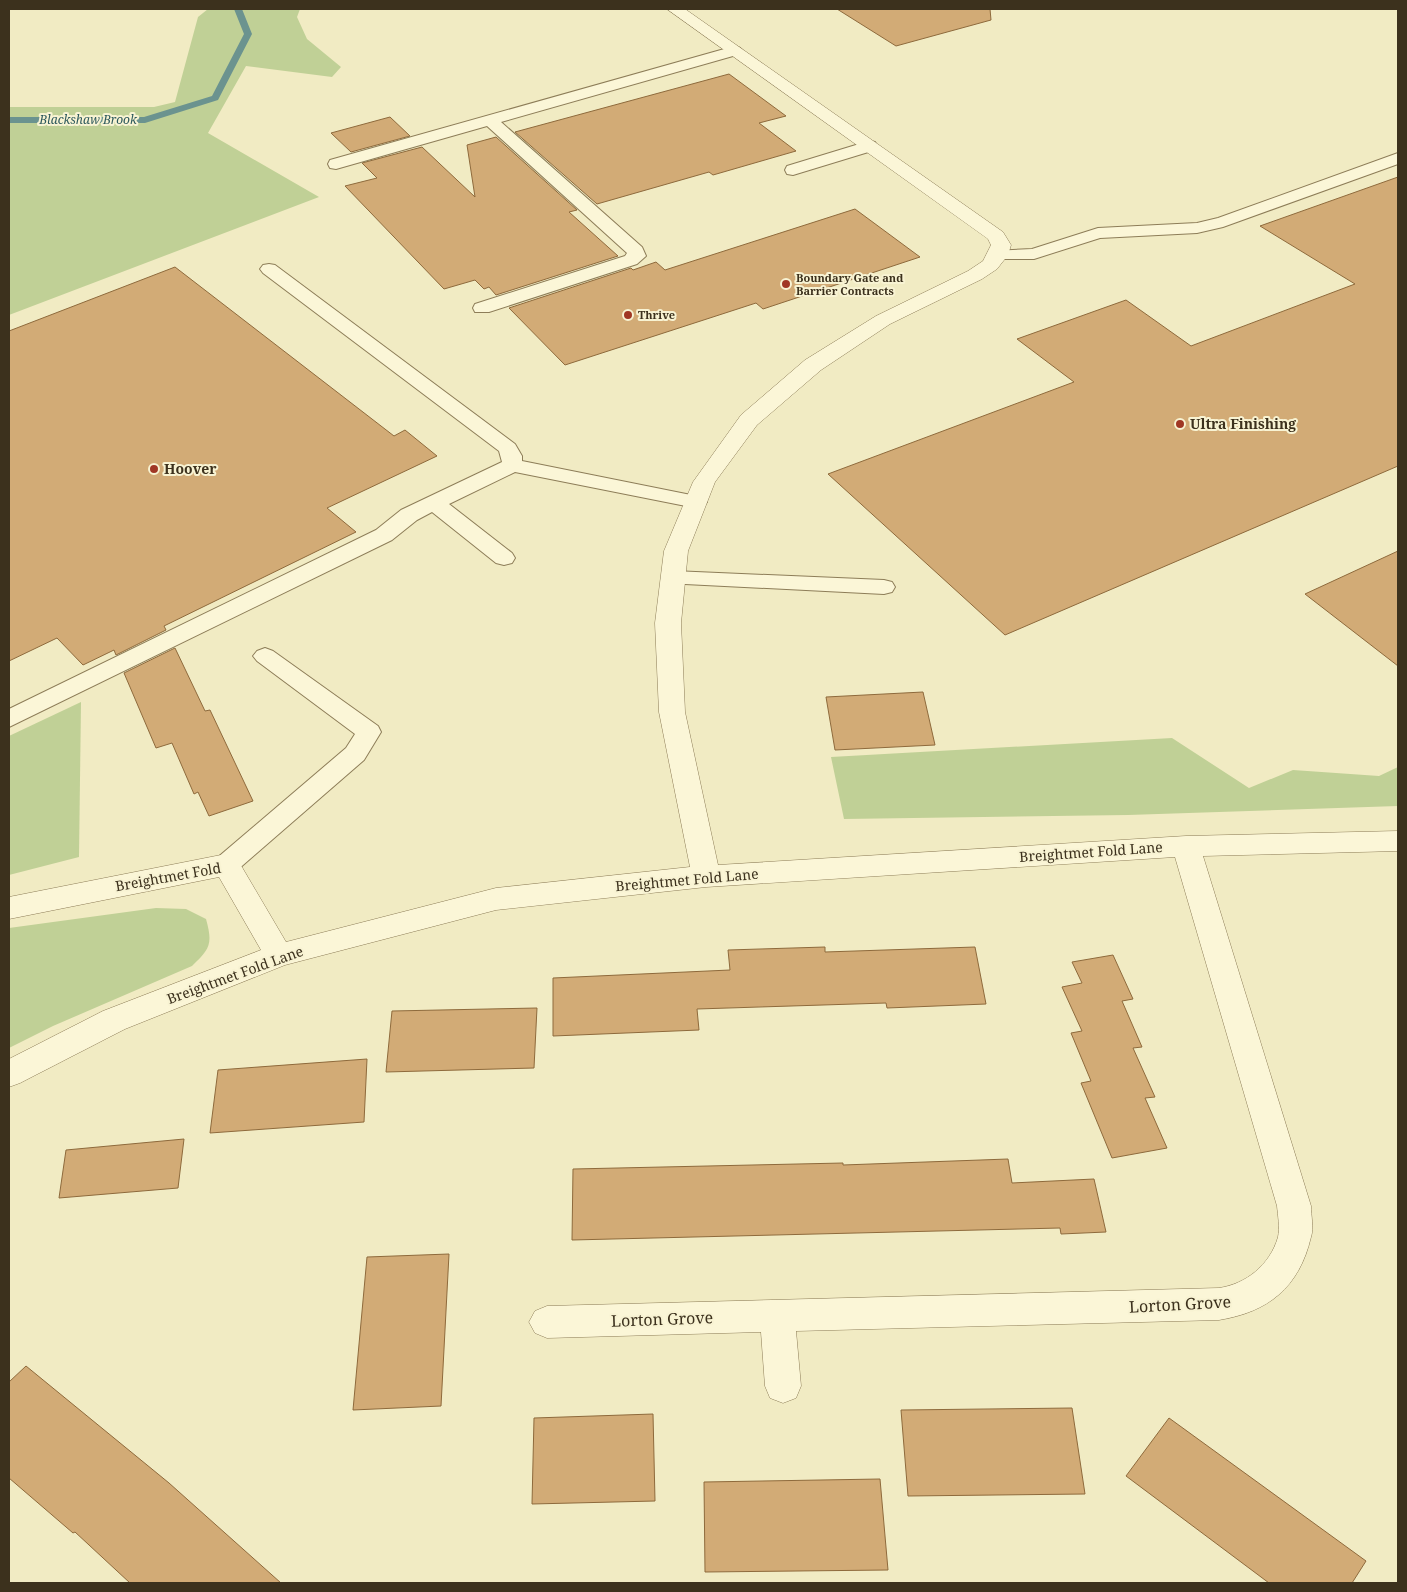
<svg xmlns="http://www.w3.org/2000/svg" width="1407" height="1592" viewBox="0 0 1407 1592" font-family="'Noto Serif',serif">
	<rect width="100%" height="100%" fill="#f1ebc3"/>
	<g fill="#c0d096">
		<path d="M 208,9 L 300,9 L 297,17 L 307,39 L 341,67 L 332,77 L 246,66 L 208,133 L 319,197 L 9,315 L 9,107 L 154,107 L 175,102 L 198,17 Z"/>
		<path d="M 81,702 L 79,857 L 9,875 L 9,736 Z"/>
		<path d="M 1172,738 L 1249,788 L 1293,770 L 1379,776 L 1398,767 L 1398,806 L 1128,815 L 844,819 L 831,757 Z"/>
		<path d="M 156,908 L 186,909 L 206,919 C 213,944 210,949 192,966 L 53,1026 L 9,1048 L 9,928 Z"/>
	</g>
	<g fill="none" stroke-linecap="round" stroke-linejoin="round">
		<path fill="#6b938f" fill-rule="evenodd" d="M 234,9 L 242,9 L 252,34 L 218,100 L 145,123 L 9,123 L 9,117 L 144,117 L 212,96 L 244,34 Z"/>
	</g>
	<g fill="#d2ab76" stroke="#8e6a3c">
		<path d="M 837,9 L 990,9 L 991,20 L 896,46 Z"/>
		<path d="M 729,74 L 786,116 L 759,123 L 796,151 L 713,175 L 709,172 L 597,204 L 515,132 Z"/>
		<path d="M 390,117 L 410,136 L 351,152 L 331,133 Z"/>
		<path d="M 496,137 L 577,210 L 569,212 L 618,256 L 496,295 L 489,287 L 484,289 L 475,280 L 444,289 L 345,186 L 377,178 L 362,163 L 422,147 L 475,197 L 467,145 Z"/>
		<path d="M 1398,177 L 1398,466 L 1005,635 L 828,474 L 1074,382 L 1017,339 L 1126,300 L 1191,346 L 1355,284 L 1260,226 Z"/>
		<path d="M 855,209 L 920,257 L 763,309 L 756,303 L 565,365 L 509,308 L 631,268 L 633,270 L 656,262 L 665,270 Z"/>
		<path d="M 175,267 L 394,436 L 405,430 L 437,456 L 327,508 L 356,532 L 164,626 L 166,630 L 116,655 L 114,650 L 83,665 L 57,638 L 9,661 L 9,331 Z"/>
		<path d="M 1398,551 L 1398,666 L 1305,594 Z"/>
		<path d="M 175,648 L 205,711 L 210,710 L 253,801 L 209,816 L 198,792 L 194,794 L 172,743 L 156,748 L 124,673 Z"/>
		<path d="M 923,692 L 935,745 L 835,750 L 826,697 Z"/>
		<path d="M 825,947 L 825,952 L 975,947 L 986,1004 L 887,1008 L 886,1003 L 697,1009 L 699,1030 L 553,1036 L 553,978 L 730,970 L 728,950 Z"/>
		<path d="M 1113,955 L 1133,999 L 1122,1001 L 1142,1047 L 1133,1048 L 1155,1097 L 1145,1098 L 1167,1148 L 1112,1158 L 1081,1083 L 1091,1081 L 1071,1033 L 1082,1031 L 1062,987 L 1082,983 L 1072,962 Z"/>
		<path d="M 537,1008 L 534,1068 L 386,1072 L 392,1011 Z"/>
		<path d="M 367,1059 L 364,1122 L 210,1133 L 218,1070 Z"/>
		<path d="M 184,1139 L 178,1188 L 59,1198 L 66,1150 Z"/>
		<path d="M 1008,1159 L 1012,1183 L 1094,1179 L 1106,1232 L 1061,1234 L 1060,1228 L 572,1240 L 573,1169 L 843,1163 L 843,1165 Z"/>
		<path d="M 449,1254 L 441,1406 L 353,1410 L 367,1257 Z"/>
		<path d="M 26,1366 L 169,1483 L 281,1583 L 130,1583 L 75,1532 L 73,1533 L 9,1478 L 9,1382 Z"/>
		<path d="M 1072,1408 L 1085,1494 L 908,1496 L 901,1410 Z"/>
		<path d="M 653,1414 L 655,1501 L 532,1504 L 534,1418 Z"/>
		<path d="M 1169,1418 L 1366,1561 L 1352,1583 L 1269,1583 L 1126,1476 Z"/>
		<path d="M 880,1479 L 888,1570 L 705,1572 L 704,1482 Z"/>
	</g>
	<g fill="none" stroke-linecap="round" stroke-linejoin="round">
		<g stroke="#8d7d58" stroke-width="2">
			<g id="lane">
				<path d="M 735,46 L 740,48 L 743,51 L 740,54 L 501,122 L 642,247 L 646,256 L 637,264 L 489,312 L 475,312 L 473,308 L 475,304 L 625,256 L 627,253 L 487,126 L 336,169 L 330,168 L 328,164 L 330,160 Z"/>
				<path d="M 869,141 L 875,142 L 877,146 L 875,150 L 793,175 L 787,174 L 785,170 L 787,166 Z"/>
				<path d="M 1398,153 L 1398,164 L 1223,227 L 1197,233 L 1100,238 L 1034,259 L 992,259 L 989,255 L 992,251 L 1032,249 L 1098,228 L 1197,223 L 1218,218 Z"/>
				<path d="M 269,264 L 275,265 L 515,444 L 522,456 L 522,461 L 696,496 L 703,497 L 707,502 L 703,507 L 696,508 L 515,472 L 449,504 L 512,553 L 515,558 L 512,563 L 504,565 L 496,563 L 432,512 L 417,520 L 392,540 L 9,727 L 9,709 L 376,530 L 401,510 L 502,462 L 499,451 L 263,273 L 260,269 L 263,265 Z"/>
				<path d="M 673,571 L 884,580 L 892,582 L 895,587 L 892,592 L 884,594 L 665,583 L 662,578 L 665,573 Z"/>
				<path d="M 265,648 L 273,651 L 378,726 L 381,732 L 364,760 L 235,872 L 226,875 L 217,872 L 213,865 L 217,858 L 346,748 L 355,734 L 257,661 L 253,656 L 257,651 Z"/>
			</g>
		</g>
		<g stroke="#8d7d58" stroke-width="1">
			<path id="street" d="M 667,9 L 685,9 L 1003,232 L 1011,245 L 1008,255 L 997,269 L 982,279 L 890,324 L 821,370 L 757,425 L 715,482 L 688,551 L 681,623 L 685,712 L 718,865 L 1186,836 L 1398,831 L 1398,851 L 1203,856 L 1311,1206 C 1311,1216 1314,1228 1311,1237 C 1299,1288 1268,1312 1219,1320 L 796,1331 L 801,1386 L 796,1398 L 783,1403 L 770,1398 L 765,1386 L 761,1332 L 547,1338 L 535,1333 L 529,1322 L 535,1311 L 547,1306 L 1219,1288 C 1246,1284 1270,1265 1278,1237 C 1280,1228 1278,1216 1277,1206 L 1175,857 L 706,887 L 496,910 L 285,965 L 125,1029 L 20,1083 L 9,1087 L 9,1059 L 103,1011 L 261,950 L 219,877 L 9,919 L 9,897 L 226,854 L 236,857 L 286,942 L 496,888 L 690,867 L 659,712 L 655,623 L 664,551 L 693,482 L 741,415 L 805,360 L 876,316 L 968,271 L 983,261 L 991,245 L 988,239 Z"/>
		</g>
		<use href="#lane" fill="#fbf6d7" fill-rule="evenodd"/>
		<use href="#street" fill="#fbf6d7" fill-rule="evenodd"/>
	</g>
	<g fill="#a03724" stroke="#f8f3d3" stroke-width="2">
		<circle cx="786" cy="284" r="5"/>
		<circle cx="628" cy="315" r="5"/>
		<circle cx="1180" cy="424" r="5"/>
		<circle cx="154" cy="469" r="5"/>
	</g>
	<g text-anchor="middle" stroke-width="4" stroke-linejoin="round" paint-order="stroke">
		<g font-size="11" font-weight="bold" fill="#3c311d" stroke="#f8f3d3" text-anchor="start">
			<text x="796" y="282">Boundary Gate and<tspan x="796" dy="13">Barrier Contracts</tspan></text>
			<text x="638" y="319">Thrive</text>
		</g>
		<g font-size="12" font-style="italic" fill="#2c585c" stroke="#f8f3d3">
			<text x="88" y="124">Blackshaw Brook</text>
		</g>
		<g font-size="14" font-weight="bold" fill="#3c311d" stroke="#f8f3d3" text-anchor="start">
			<text x="1190" y="429">Ultra Finishing</text>
			<text x="164" y="474">Hoover</text>
		</g>
		<g font-size="14" fill="#3c311d" stroke="#f8f3d3">
			<text transform="translate(1091 852) rotate(-4)" y="5">Breightmet Fold Lane</text>
			<text transform="translate(168 877) rotate(-10)" y="5">Breightmet Fold</text>
			<text transform="translate(687 880) rotate(-5)" y="5">Breightmet Fold Lane</text>
			<text transform="translate(235 975) rotate(-20)" y="5">Breightmet Fold Lane</text>
		</g>
		<g font-size="16" fill="#3c311d" stroke="#f8f3d3">
			<text transform="translate(1180 1304) rotate(-3)" y="6">Lorton Grove</text>
			<text transform="translate(662 1319) rotate(-2)" y="6">Lorton Grove</text>
		</g>
	</g>
	<rect width="1407" height="1592" fill="none" stroke="#3c311d" stroke-width="20"/>
</svg>
